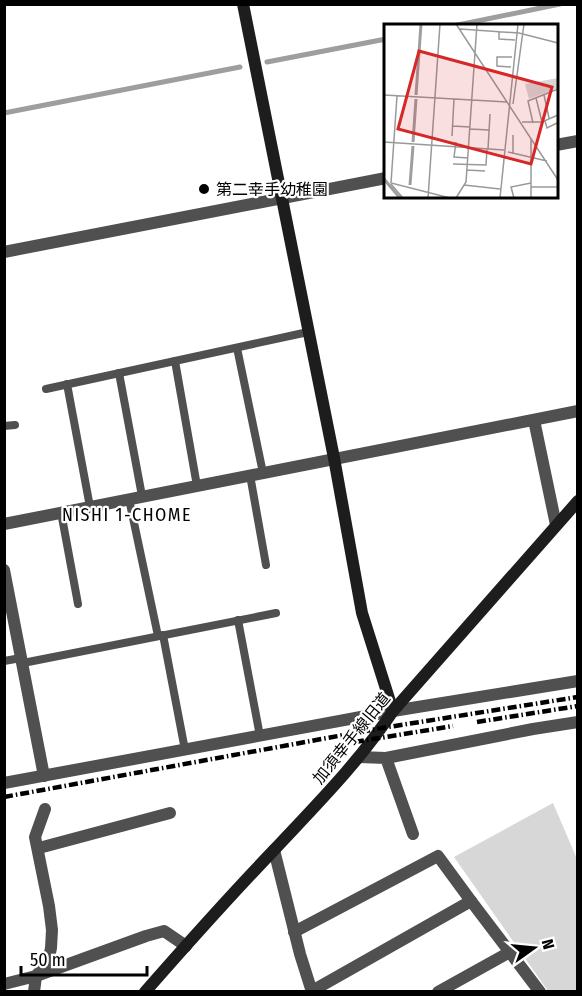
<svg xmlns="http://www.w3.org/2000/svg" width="582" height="996" viewBox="0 0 582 996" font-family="'Fira Sans Condensed','Noto Sans JP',sans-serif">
	<rect width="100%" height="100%" fill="#fff"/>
	<path fill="#d7d7d7" d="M 553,803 L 577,859 L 577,991 L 548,991 L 454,857 Z"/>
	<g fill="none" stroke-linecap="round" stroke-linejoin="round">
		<g stroke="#9e9e9e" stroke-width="5">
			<path d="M 453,26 L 560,4"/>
			<path d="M 267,62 L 386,39"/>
			<path d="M 4,113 L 240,67"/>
		</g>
		<g stroke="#505050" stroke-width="8">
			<path d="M 237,348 L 263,473"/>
			<path d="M 175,361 L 197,486"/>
			<path d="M 119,373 L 142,496"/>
			<path d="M 67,384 L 90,507"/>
			<path d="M 46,389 L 308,332"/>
			<path d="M 4,426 L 15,425"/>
			<path d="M 250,475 L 266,565"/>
			<path d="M 129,499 L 158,636"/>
			<path d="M 61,512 L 78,604"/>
			<path d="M 238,620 L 260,736"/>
			<path d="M 163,635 L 185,750"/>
			<path d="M 4,661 L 21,658"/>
			<path d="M 23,663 L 276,613"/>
		</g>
		<g stroke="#505050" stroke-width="12">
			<path d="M 556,145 L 578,141"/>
			<path d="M 4,252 L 386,178"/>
			<path d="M 534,420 L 556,525"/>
			<path d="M 4,524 L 578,411"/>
			<path d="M 4,570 L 44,776"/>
			<path d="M 359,757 L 386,758 L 413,834"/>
			<path d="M 386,758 L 533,729 L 578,722"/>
			<path d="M 4,783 L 393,711 L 578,681"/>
			<path d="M 39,848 L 170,813"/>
			<path d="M 274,850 L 300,954 L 312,992"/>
			<path d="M 294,932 L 438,856 L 471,901 L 540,992"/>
			<path d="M 4,984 L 36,976 L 146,936 L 164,931 L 186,946"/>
			<path d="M 312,991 L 471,901"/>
			<path d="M 34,992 L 36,976 L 48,962 L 51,948 L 52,930 L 49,906 L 35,837 L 45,809"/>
			<path d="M 438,992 L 510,952"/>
		</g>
		<g stroke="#1d1d1d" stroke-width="12">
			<path d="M 243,4 L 334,458 L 362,613 L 393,711"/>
			<path d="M 145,992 C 187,944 230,896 274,850 C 316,805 359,762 393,711 L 578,501"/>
		</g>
		<g stroke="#000" stroke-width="4.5" stroke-dasharray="9 3 1.5 3" stroke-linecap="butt">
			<path d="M 477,722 L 578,706"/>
			<path d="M 355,742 L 453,726"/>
			<path d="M 4,797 L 382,728 L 578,697"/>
		</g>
	</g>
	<circle fill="#000" stroke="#fff" stroke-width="2" cx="204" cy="189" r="6"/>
	<g text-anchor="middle" stroke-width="4.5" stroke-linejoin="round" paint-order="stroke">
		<g font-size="16" fill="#000" stroke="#fff" text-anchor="start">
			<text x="216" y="195">第二幸手幼稚園</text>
		</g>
		<g font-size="16" fill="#000" stroke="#fff">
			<text transform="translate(351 738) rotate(-51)" y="6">加須幸手線旧道</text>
		</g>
		<g font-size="18" letter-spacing="1.5" fill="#000" stroke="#fff">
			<text x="127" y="521">NISHI 1-CHOME</text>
		</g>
	</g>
	<g transform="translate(384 24)">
		<rect width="174" height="174" fill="#fff"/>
		<path d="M 174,54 L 174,64 L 145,75 L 141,60 Z" fill="#d7d7d7"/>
		<path fill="none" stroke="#9e9e9e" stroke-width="3" d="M 32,71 L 37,0M 29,118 L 32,75M 0,155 L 16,174M 26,161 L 29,122"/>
		<path fill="none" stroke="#999" stroke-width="1.5" d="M 72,0 L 174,156M 76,5 L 135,9 L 174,19M 115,7 L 115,15 L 131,16M 127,43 L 113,42 L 113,33 L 128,33M 0,71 L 123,78M 160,71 L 165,94M 13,72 L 7,159 L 66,174M 152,74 L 158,98M 129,80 L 140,0M 161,97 L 163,104 L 173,99M 138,98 L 158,98 L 174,91M 149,99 L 144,77 L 174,65M 68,102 L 86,103M 86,105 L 105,106M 129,111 L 129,130M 68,112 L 70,75M 147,114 L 147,174M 0,118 L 120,126M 72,118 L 70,133 L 84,134M 104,125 L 106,90M 124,128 L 163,137M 69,140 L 102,141 L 103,125M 83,146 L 101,147M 7,160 L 19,174M 80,161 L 116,165M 147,163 L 174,163M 44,174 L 56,0M 72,174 L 82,158 L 93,0M 116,174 L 134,0M 130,174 L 127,163 L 147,159"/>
		<path fill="#d62828" fill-opacity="0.15" stroke="#d62828" stroke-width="3" d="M 35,27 L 168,63 L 147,140 L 14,105 Z"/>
		<rect width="174" height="174" fill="none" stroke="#000" stroke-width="3"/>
	</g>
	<rect width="582" height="996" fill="none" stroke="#000000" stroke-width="12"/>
	<g transform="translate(534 948) rotate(75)" stroke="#ffffff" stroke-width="4.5" paint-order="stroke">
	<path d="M0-4.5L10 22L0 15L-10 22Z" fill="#000000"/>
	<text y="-9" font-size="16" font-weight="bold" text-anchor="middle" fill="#000000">N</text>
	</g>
	<path d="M21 966v9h126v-9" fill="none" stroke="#000000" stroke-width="3"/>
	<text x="30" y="966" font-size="18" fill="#000000" stroke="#ffffff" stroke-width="4.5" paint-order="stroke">50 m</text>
</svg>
